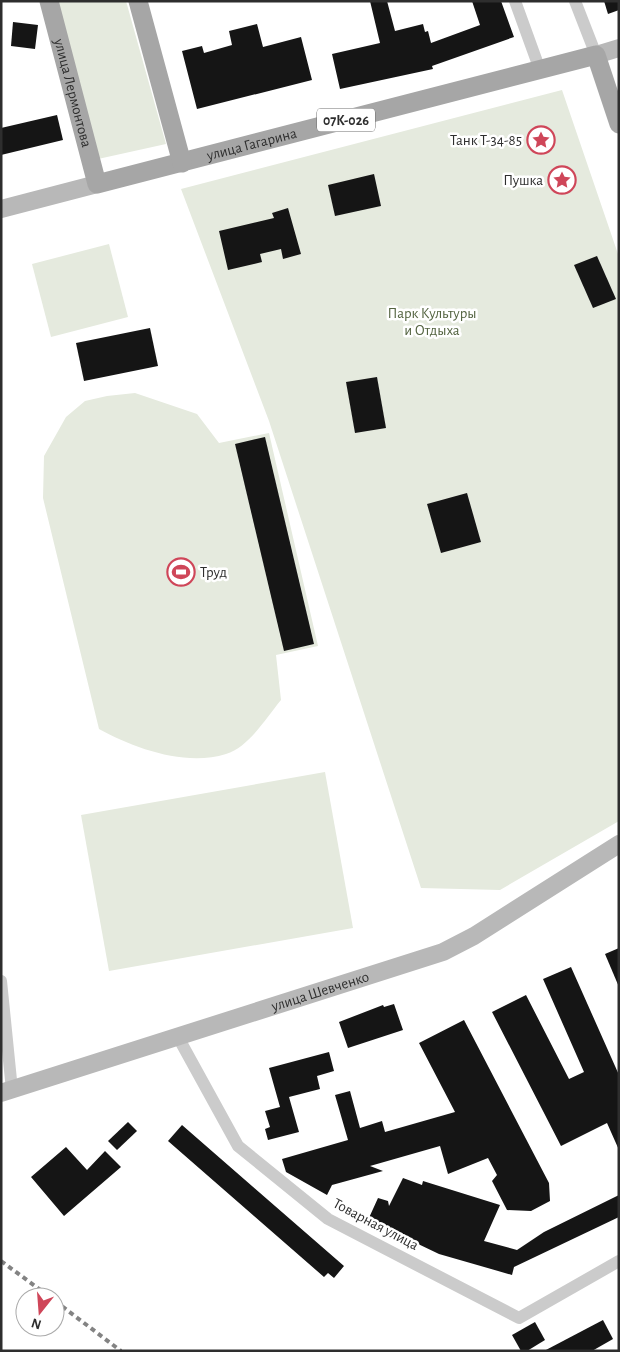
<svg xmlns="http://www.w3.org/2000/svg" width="620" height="1352" viewBox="0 0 620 1352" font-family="'Alegreya Sans',sans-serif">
	<rect width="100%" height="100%" fill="#fff"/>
	<g fill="#e5eade">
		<path d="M 57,1 L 126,1 L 166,144 L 98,159 Z"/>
		<path d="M 562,90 L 619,257 L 619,821 L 500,890 L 421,888 L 269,421 L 181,189 Z"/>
		<path d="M 109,244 L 128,317 L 51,337 L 32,264 Z"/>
		<path d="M 135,393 L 197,414 L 219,443 L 269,433 L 318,646 L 276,655 L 281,700 C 266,718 249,747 226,754 C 185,767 134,748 99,729 L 43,498 L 44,456 L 66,417 L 85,401 L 107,396 Z"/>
		<path d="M 325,772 L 353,928 L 109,971 L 81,815 Z"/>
	</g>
	<g fill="#151515">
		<path d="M 370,1 L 387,1 L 395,31 L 423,24 L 425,32 L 428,31 L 431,43 L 480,25 L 472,1 L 501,1 L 514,37 L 432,66 L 433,69 L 340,89 L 332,54 L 380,43 Z"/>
		<path d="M 604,1 L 619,1 L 619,10 L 608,14 Z"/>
		<path d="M 13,22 L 38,25 L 35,49 L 11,46 Z"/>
		<path d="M 257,24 L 263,47 L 301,37 L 312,80 L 197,109 L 182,51 L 202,46 L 204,53 L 232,45 L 229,31 Z"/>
		<path d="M 57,115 L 63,140 L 1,155 L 1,128 Z"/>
		<path d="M 374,174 L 381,206 L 335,216 L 328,185 Z"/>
		<path d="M 288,208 L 301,254 L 283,259 L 281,249 L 260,254 L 262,262 L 228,270 L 219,231 L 274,218 L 272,213 Z"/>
		<path d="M 597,256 L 616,299 L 593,308 L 574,265 Z"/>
		<path d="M 150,328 L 158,366 L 84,381 L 76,343 Z"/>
		<path d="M 377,377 L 386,428 L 355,433 L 346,382 Z"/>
		<path d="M 265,437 L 314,644 L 284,651 L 235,444 Z"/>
		<path d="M 467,493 L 481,542 L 441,553 L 427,504 Z"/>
		<path d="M 619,948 L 619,987 L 605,954 Z"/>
		<path d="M 571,967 L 619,1075 L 619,1150 L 607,1123 L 561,1146 L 492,1012 L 526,995 L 569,1079 L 584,1072 L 543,979 Z"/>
		<path d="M 394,1004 L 403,1030 L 348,1048 L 339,1022 L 383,1005 L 384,1007 Z"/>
		<path d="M 464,1020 L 549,1183 L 550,1201 L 531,1211 L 507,1210 L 492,1181 L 497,1175 L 488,1158 L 448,1174 L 440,1146 L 370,1166 L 383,1171 L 332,1185 L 327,1195 L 286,1172 L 282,1159 L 348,1140 L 335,1095 L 350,1091 L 360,1128 L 382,1121 L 385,1132 L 455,1112 L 419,1043 Z"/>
		<path d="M 329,1052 L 334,1071 L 317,1076 L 320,1089 L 289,1097 L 299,1132 L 268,1140 L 265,1129 L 270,1127 L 265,1111 L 280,1107 L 269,1068 Z"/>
		<path d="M 128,1122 L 137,1131 L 117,1150 L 108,1141 Z"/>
		<path d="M 182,1125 L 344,1266 L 334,1278 L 328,1273 L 324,1277 L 168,1141 Z"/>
		<path d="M 66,1147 L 87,1170 L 105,1151 L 121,1167 L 64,1216 L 31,1177 Z"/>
		<path d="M 403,1178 L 422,1185 L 423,1181 L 500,1205 L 484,1241 L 517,1250 L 544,1232 L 619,1195 L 619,1217 L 514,1267 L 512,1275 L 439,1254 L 368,1220 L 378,1198 L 388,1201 L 389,1206 Z"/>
		<path d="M 603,1320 L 613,1339 L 592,1351 L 544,1351 Z"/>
		<path d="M 535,1322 L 545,1340 L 527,1351 L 521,1351 L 512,1335 Z"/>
	</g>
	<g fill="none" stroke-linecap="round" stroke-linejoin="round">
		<g stroke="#cbcbcb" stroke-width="12">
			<path d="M 515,1 L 540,70"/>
			<path d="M 575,1 L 596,55"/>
			<path d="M 1,981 L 12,1090"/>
			<path d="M 178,1037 L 238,1146 L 328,1219 L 519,1318 L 619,1261"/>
		</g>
		<g stroke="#b8b8b8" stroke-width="18">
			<path d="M 596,55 L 619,48"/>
			<path d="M 1,209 L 97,184"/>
			<path id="s1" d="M 1,1093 L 443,952 L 474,936 L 619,844"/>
		</g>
		<g stroke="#a6a6a6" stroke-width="19">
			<path id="s2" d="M 49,1 L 97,184 L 596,55 L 619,124"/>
			<path d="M 138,1 L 182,163"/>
		</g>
		<g stroke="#838383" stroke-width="4" stroke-dasharray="5 4" stroke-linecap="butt">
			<path d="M 1,1261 L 50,1297"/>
			<path d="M 55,1301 L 121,1351"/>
		</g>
	</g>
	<defs>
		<g id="sight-ring" transform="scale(1.4375)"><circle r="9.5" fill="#fff" stroke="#cf4659" stroke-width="1.5"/><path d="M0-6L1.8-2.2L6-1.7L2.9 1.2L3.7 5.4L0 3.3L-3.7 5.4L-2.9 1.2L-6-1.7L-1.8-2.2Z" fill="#cf4659"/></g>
		<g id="stadium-ring" transform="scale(1.4375)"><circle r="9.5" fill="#fff" stroke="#cf4659" stroke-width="1.5"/><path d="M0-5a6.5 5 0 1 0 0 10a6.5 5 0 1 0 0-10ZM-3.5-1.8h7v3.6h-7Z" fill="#cf4659"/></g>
	</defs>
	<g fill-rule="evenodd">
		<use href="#sight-ring" x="541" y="140"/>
		<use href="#sight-ring" x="562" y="180"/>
		<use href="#stadium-ring" x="181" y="572"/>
	</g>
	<g text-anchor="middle" stroke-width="5" stroke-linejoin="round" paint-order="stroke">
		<rect fill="#fff" stroke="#6d6d6d" stroke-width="1" x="317" y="108.5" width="58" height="23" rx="4"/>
		<g font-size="14" font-weight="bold" fill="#2e2e2e">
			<text x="346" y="125">07К-026</text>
		</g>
		<g font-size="15" fill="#2e2e2e" stroke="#fff">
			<text dy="5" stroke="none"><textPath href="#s2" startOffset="95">улица Лермонтова</textPath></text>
			<text dy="5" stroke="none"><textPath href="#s2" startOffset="349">улица Гагарина</textPath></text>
			<text dy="5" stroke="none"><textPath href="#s1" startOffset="335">улица Шевченко</textPath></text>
			<text transform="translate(376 1224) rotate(28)" y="5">Товарная улица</text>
		</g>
		<g font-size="15" fill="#2e2e2e" stroke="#fff" text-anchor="end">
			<text x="522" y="145">Танк Т-34-85</text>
			<text x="543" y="185">Пушка</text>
			<text x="200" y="577" text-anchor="start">Труд</text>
		</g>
		<g font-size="15" fill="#546441" stroke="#fff">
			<text x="432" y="318">Парк Культуры<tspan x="432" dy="17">и Отдыха</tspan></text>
		</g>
	</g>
	<rect width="620" height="1352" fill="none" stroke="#2e2e2e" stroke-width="5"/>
	<g transform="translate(40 1312) rotate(197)"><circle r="24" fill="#ffffff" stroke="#ababab"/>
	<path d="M0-4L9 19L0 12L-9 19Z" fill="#cf4659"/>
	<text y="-8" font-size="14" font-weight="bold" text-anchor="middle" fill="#2e2e2e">N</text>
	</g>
</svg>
